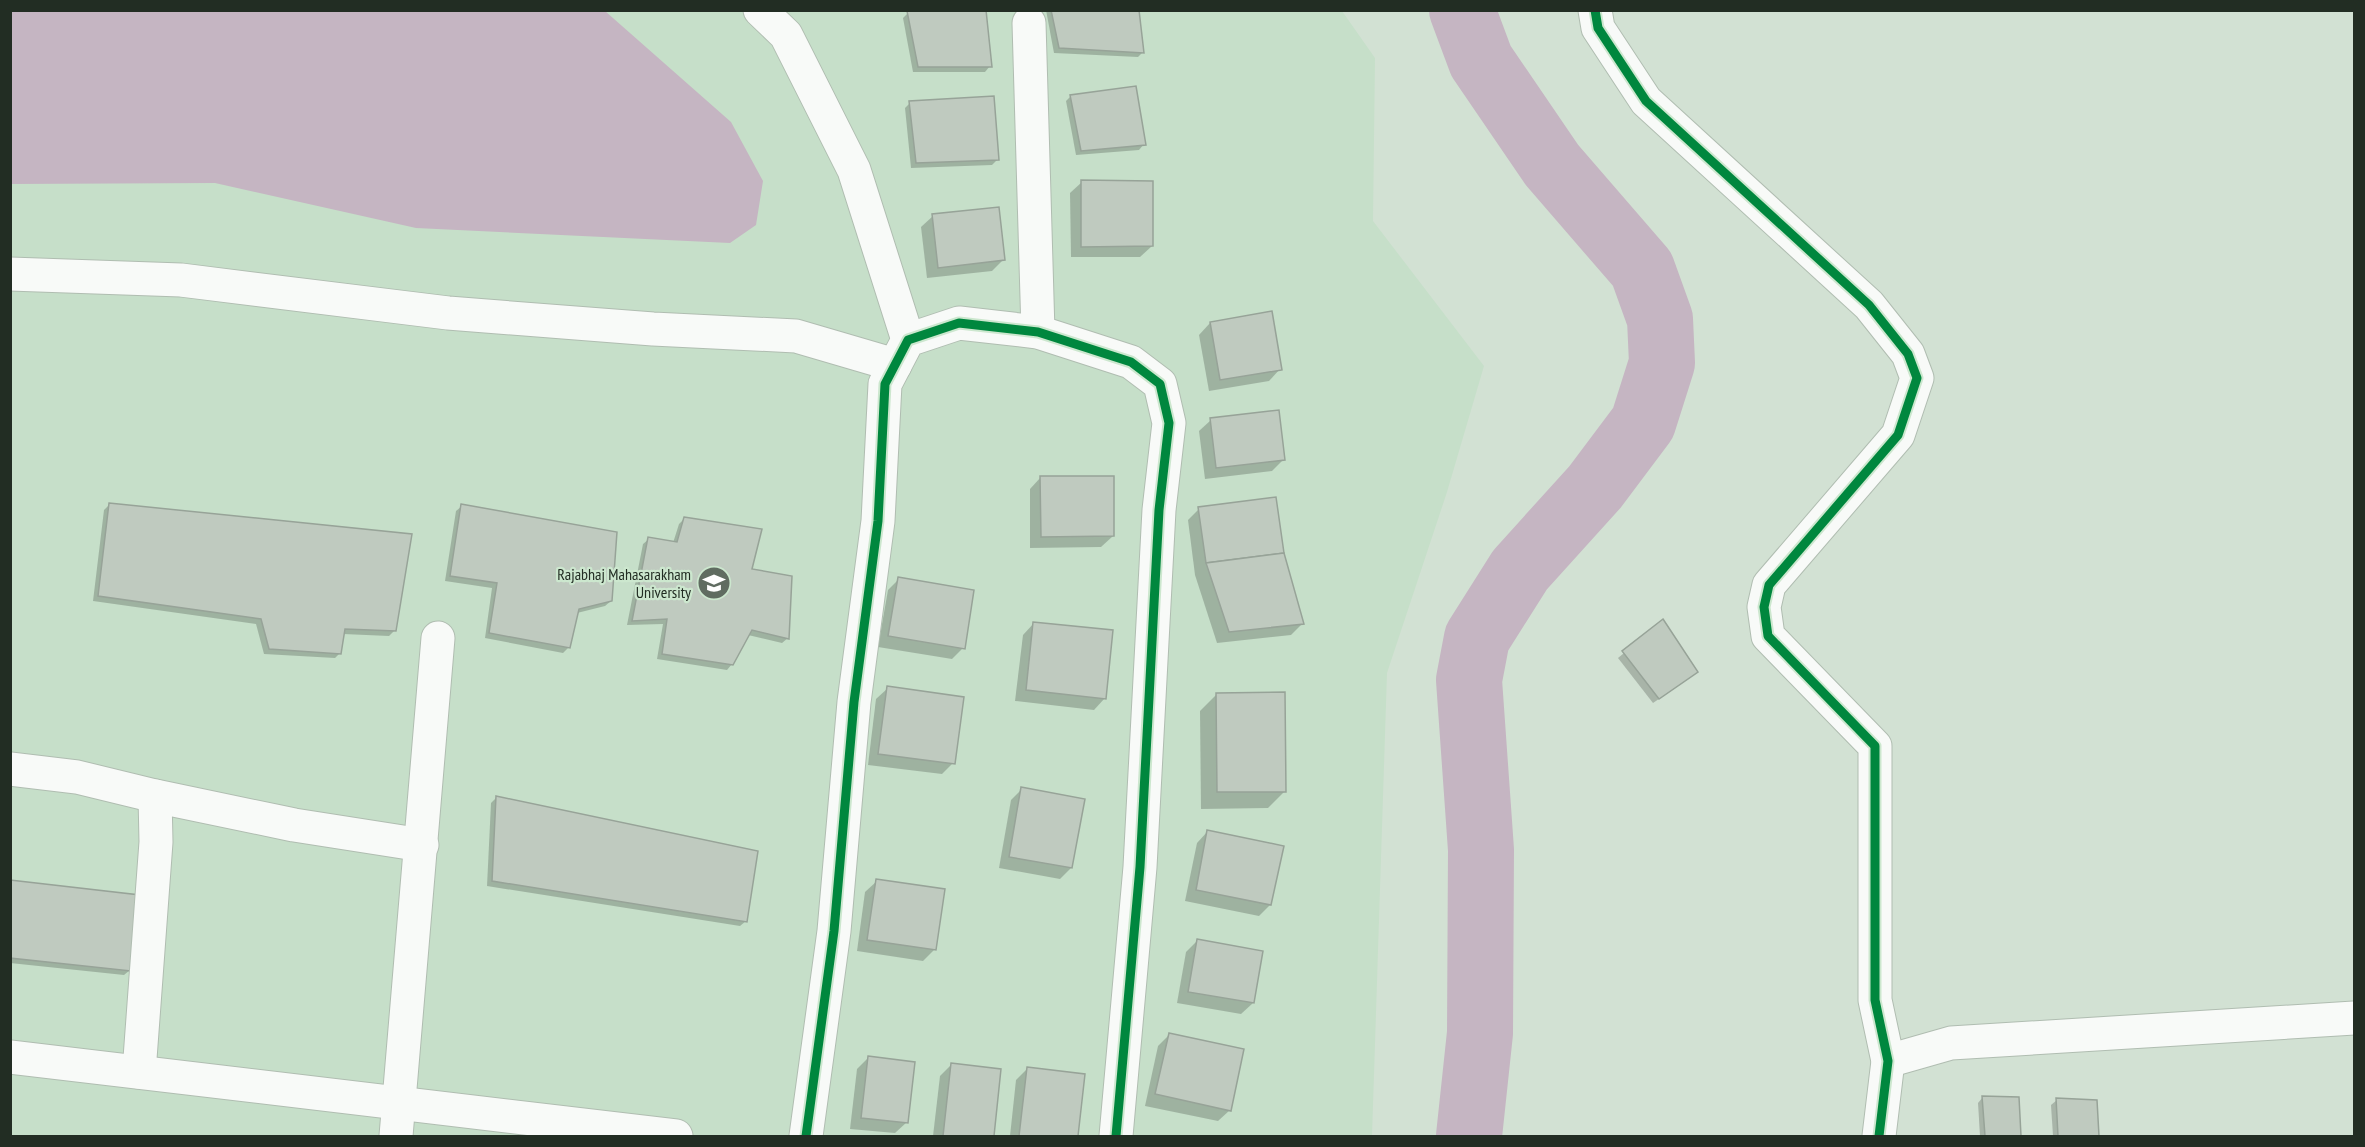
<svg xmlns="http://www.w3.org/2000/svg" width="2365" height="1147" viewBox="0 0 2365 1147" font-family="'PT Sans Narrow',sans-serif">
	<rect width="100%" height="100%" fill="#d2e1d3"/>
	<path fill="#c6dfc9" d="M 10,11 L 1342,11 L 1375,58 L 1373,221 L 1484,366 L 1447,492 L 1387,673 L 1372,1136 L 11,1136 Z"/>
	<path fill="#c5b5c2" d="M 10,11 L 605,11 L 731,122 L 763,181 L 756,225 L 730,243 L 416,228 L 215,183 L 11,184 Z"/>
	<g fill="#0003">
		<path d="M 1046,10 L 1137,10 L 1143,52 L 1138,57 L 1054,53 Z"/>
		<path d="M 908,13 L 990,66 L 985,72 L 913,72 L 903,18 Z"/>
		<path d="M 1071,96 L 1144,144 L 1139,150 L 1076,155 L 1066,101 Z"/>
		<path d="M 910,103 L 998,159 L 992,165 L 911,168 L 905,108 Z"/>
		<path d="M 1082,182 L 1152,246 L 1140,257 L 1071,257 L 1070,193 Z"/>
		<path d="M 933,216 L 1003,260 L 992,271 L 927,278 L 921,227 Z"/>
		<path d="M 1210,323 L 1280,369 L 1269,381 L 1209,391 L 1199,335 Z"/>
		<path d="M 1211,420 L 1284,459 L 1272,471 L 1205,479 L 1199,431 Z"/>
		<path d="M 1041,477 L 1113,536 L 1101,547 L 1030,548 L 1030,489 Z"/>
		<path d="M 110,504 L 395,630 L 389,636 L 343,634 L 340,653 L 335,658 L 264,654 L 256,624 L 93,601 L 104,510 Z"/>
		<path d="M 462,506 L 611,601 L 605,606 L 577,613 L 568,648 L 563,653 L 485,638 L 492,588 L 445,581 L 456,511 Z"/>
		<path d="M 1199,509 L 1282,553 L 1302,624 L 1291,635 L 1217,643 L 1195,575 L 1188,520 Z"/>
		<path d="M 684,519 L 750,571 L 788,638 L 782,643 L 748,635 L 732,664 L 727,670 L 657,659 L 663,624 L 627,625 L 643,544 L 649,539 L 673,543 L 679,524 Z"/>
		<path d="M 899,579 L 963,648 L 952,659 L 878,647 L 888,590 Z"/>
		<path d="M 1663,621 L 1691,677 L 1653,703 L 1618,658 Z"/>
		<path d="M 1034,623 L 1105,698 L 1094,710 L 1015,701 L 1023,635 Z"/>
		<path d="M 888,688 L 953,763 L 942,774 L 868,765 L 876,699 Z"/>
		<path d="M 1217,694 L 1285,791 L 1268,808 L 1201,809 L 1200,711 Z"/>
		<path d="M 1022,789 L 1071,868 L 1060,879 L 999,868 L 1011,800 Z"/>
		<path d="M 496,798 L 746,921 L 740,926 L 487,886 L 491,803 Z"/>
		<path d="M 1208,831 L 1270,905 L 1259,916 L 1185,901 L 1197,843 Z"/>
		<path d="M 877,881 L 935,949 L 923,961 L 857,951 L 865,892 Z"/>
		<path d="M 10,882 L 130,970 L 124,975 L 10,963 Z"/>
		<path d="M 1197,941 L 1253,1003 L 1241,1014 L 1177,1003 L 1186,952 Z"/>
		<path d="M 1169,1035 L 1230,1110 L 1218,1121 L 1145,1106 L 1158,1046 Z"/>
		<path d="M 868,1058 L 907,1122 L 895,1133 L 850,1129 L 857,1069 Z"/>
		<path d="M 951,1065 L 999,1070 L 992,1136 L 933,1136 L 940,1076 Z"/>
		<path d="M 1028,1068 L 1084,1075 L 1077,1136 L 1010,1136 L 1016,1080 Z"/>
		<path d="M 1983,1097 L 2017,1098 L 2019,1136 L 1980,1136 L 1978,1103 Z"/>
		<path d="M 2057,1100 L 2096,1102 L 2097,1136 L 2053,1136 L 2051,1105 Z"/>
	</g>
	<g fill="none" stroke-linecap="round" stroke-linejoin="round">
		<path stroke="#c5b5c2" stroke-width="66" d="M 1462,10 L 1481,61 L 1552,165 L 1642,269 L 1660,319 L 1662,363 L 1643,423 L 1595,487 L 1520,570 L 1477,638 L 1469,680 L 1481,850 L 1480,1033 L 1469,1136"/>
	</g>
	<g fill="#bfcabf" stroke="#97a398" stroke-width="1.5">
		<path d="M 920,10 L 986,10 L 992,67 L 918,67 L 907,11 Z"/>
		<path d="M 1051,10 L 1139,10 L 1144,53 L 1059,48 Z"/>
		<path d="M 1136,86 L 1146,145 L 1081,151 L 1070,95 Z"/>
		<path d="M 994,96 L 999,160 L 916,163 L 909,101 Z"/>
		<path d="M 1081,180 L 1153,181 L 1153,246 L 1081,247 Z"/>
		<path d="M 999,207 L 1005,260 L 938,268 L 932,214 Z"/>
		<path d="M 1272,311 L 1282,370 L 1220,380 L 1210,322 Z"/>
		<path d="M 1279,410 L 1285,460 L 1216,468 L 1210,418 Z"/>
		<path d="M 1040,476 L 1114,476 L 1114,536 L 1041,537 Z"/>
		<path d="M 1276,497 L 1284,553 L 1206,563 L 1198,507 Z"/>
		<path d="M 109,503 L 412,534 L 396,631 L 345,629 L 341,654 L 269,649 L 261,619 L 98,596 Z"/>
		<path d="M 461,504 L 617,532 L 612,601 L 579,609 L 570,648 L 489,633 L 497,583 L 450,576 Z"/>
		<path d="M 684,517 L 762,529 L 752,569 L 792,576 L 789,639 L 752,630 L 733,665 L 662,654 L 667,619 L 632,621 L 648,537 L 677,542 Z"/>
		<path d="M 1284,553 L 1304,624 L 1229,632 L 1206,563 Z"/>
		<path d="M 898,577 L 974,590 L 965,649 L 888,636 Z"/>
		<path d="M 1663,619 L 1698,672 L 1659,699 L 1622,651 Z"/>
		<path d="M 1033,622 L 1113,630 L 1106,699 L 1026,690 Z"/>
		<path d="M 887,686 L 964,697 L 955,764 L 878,754 Z"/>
		<path d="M 1285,692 L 1286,792 L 1217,792 L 1216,693 Z"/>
		<path d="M 1021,787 L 1085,799 L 1072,868 L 1009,857 Z"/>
		<path d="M 496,796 L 758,851 L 747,922 L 492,881 Z"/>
		<path d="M 1207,830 L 1284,846 L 1271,905 L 1196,890 Z"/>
		<path d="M 876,879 L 945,889 L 936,950 L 867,940 Z"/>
		<path d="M 10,880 L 140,895 L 131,971 L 10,958 Z"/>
		<path d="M 1197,939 L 1263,951 L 1254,1003 L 1188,992 Z"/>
		<path d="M 1169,1033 L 1244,1049 L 1231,1111 L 1155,1094 Z"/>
		<path d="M 868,1056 L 915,1062 L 908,1123 L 861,1118 Z"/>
		<path d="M 951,1063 L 1001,1069 L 994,1136 L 943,1136 Z"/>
		<path d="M 1027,1067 L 1085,1074 L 1078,1136 L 1019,1136 Z"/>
		<path d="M 1982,1096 L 2019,1097 L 2021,1136 L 1985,1136 Z"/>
		<path d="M 2056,1098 L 2097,1100 L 2099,1136 L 2058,1136 Z"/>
	</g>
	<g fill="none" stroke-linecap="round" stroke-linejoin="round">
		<g stroke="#b0bdb1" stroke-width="35">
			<g id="minor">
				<path d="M 760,10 L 786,35 L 854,170 L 908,340"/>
				<path d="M 1595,10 L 1598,28 L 1646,101 L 1869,305 L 1908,354 L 1917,378 L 1898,435 L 1769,585 L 1764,607 L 1768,636 L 1875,746 L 1875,1000 L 1888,1061 L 1879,1136"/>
				<path d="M 1029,23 L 1038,332"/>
				<path d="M 10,274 L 181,280 L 448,313 L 653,329 L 796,336 L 895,365"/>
				<path d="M 10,769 L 77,777 L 155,796"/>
				<path d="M 1888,1061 L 1951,1043 L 2354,1018"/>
				<path d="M 139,1072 L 156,842 L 155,796 L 294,825 L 422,845"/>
				<path d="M 396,1136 L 438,638"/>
				<path d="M 806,1136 L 834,931 L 854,702 L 878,521 L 885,384 L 908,340 L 959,323 L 1038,332 L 1131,362 L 1160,384 L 1169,423 L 1159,510 L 1140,867 L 1116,1136"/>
			</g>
		</g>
		<g stroke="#b0bdb1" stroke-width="35">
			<path id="tertiary" d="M 10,1057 L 676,1136"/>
		</g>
		<use href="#minor" stroke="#f8faf8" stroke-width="33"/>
		<use href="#tertiary" stroke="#f8faf8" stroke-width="33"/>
		<g stroke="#cce7ce" stroke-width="13">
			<g id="cycleway">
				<path d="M 1595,10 L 1598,28 L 1646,101 L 1869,305 L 1908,354 L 1917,378 L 1898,435 L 1769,585 L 1764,607 L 1768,636 L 1875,746 L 1875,1000 L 1888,1061 L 1879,1136"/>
				<path d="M 806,1136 L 834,931 L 854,702 L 878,521 L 885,384 L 908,340 L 959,323 L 1038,332 L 1131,362 L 1160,384 L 1169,423 L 1159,510 L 1140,867 L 1116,1136"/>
			</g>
		</g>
		<use href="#cycleway" stroke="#00873e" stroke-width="9"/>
	</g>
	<defs>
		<g id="university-disc" transform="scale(1.725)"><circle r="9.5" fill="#606c61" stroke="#cce7ce"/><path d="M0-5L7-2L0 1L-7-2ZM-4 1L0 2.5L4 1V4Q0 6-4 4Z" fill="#fff"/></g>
	</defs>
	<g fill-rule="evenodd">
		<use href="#university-disc" x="714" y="583"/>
	</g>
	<g text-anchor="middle" stroke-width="4.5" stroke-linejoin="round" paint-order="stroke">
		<g font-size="16" fill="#222d23" stroke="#cce7ce" text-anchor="end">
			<text x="691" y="580">Rajabhaj Mahasarakham<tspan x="691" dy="18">University</tspan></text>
		</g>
	</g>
	<rect width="2365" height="1147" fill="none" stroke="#222d23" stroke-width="24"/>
</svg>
